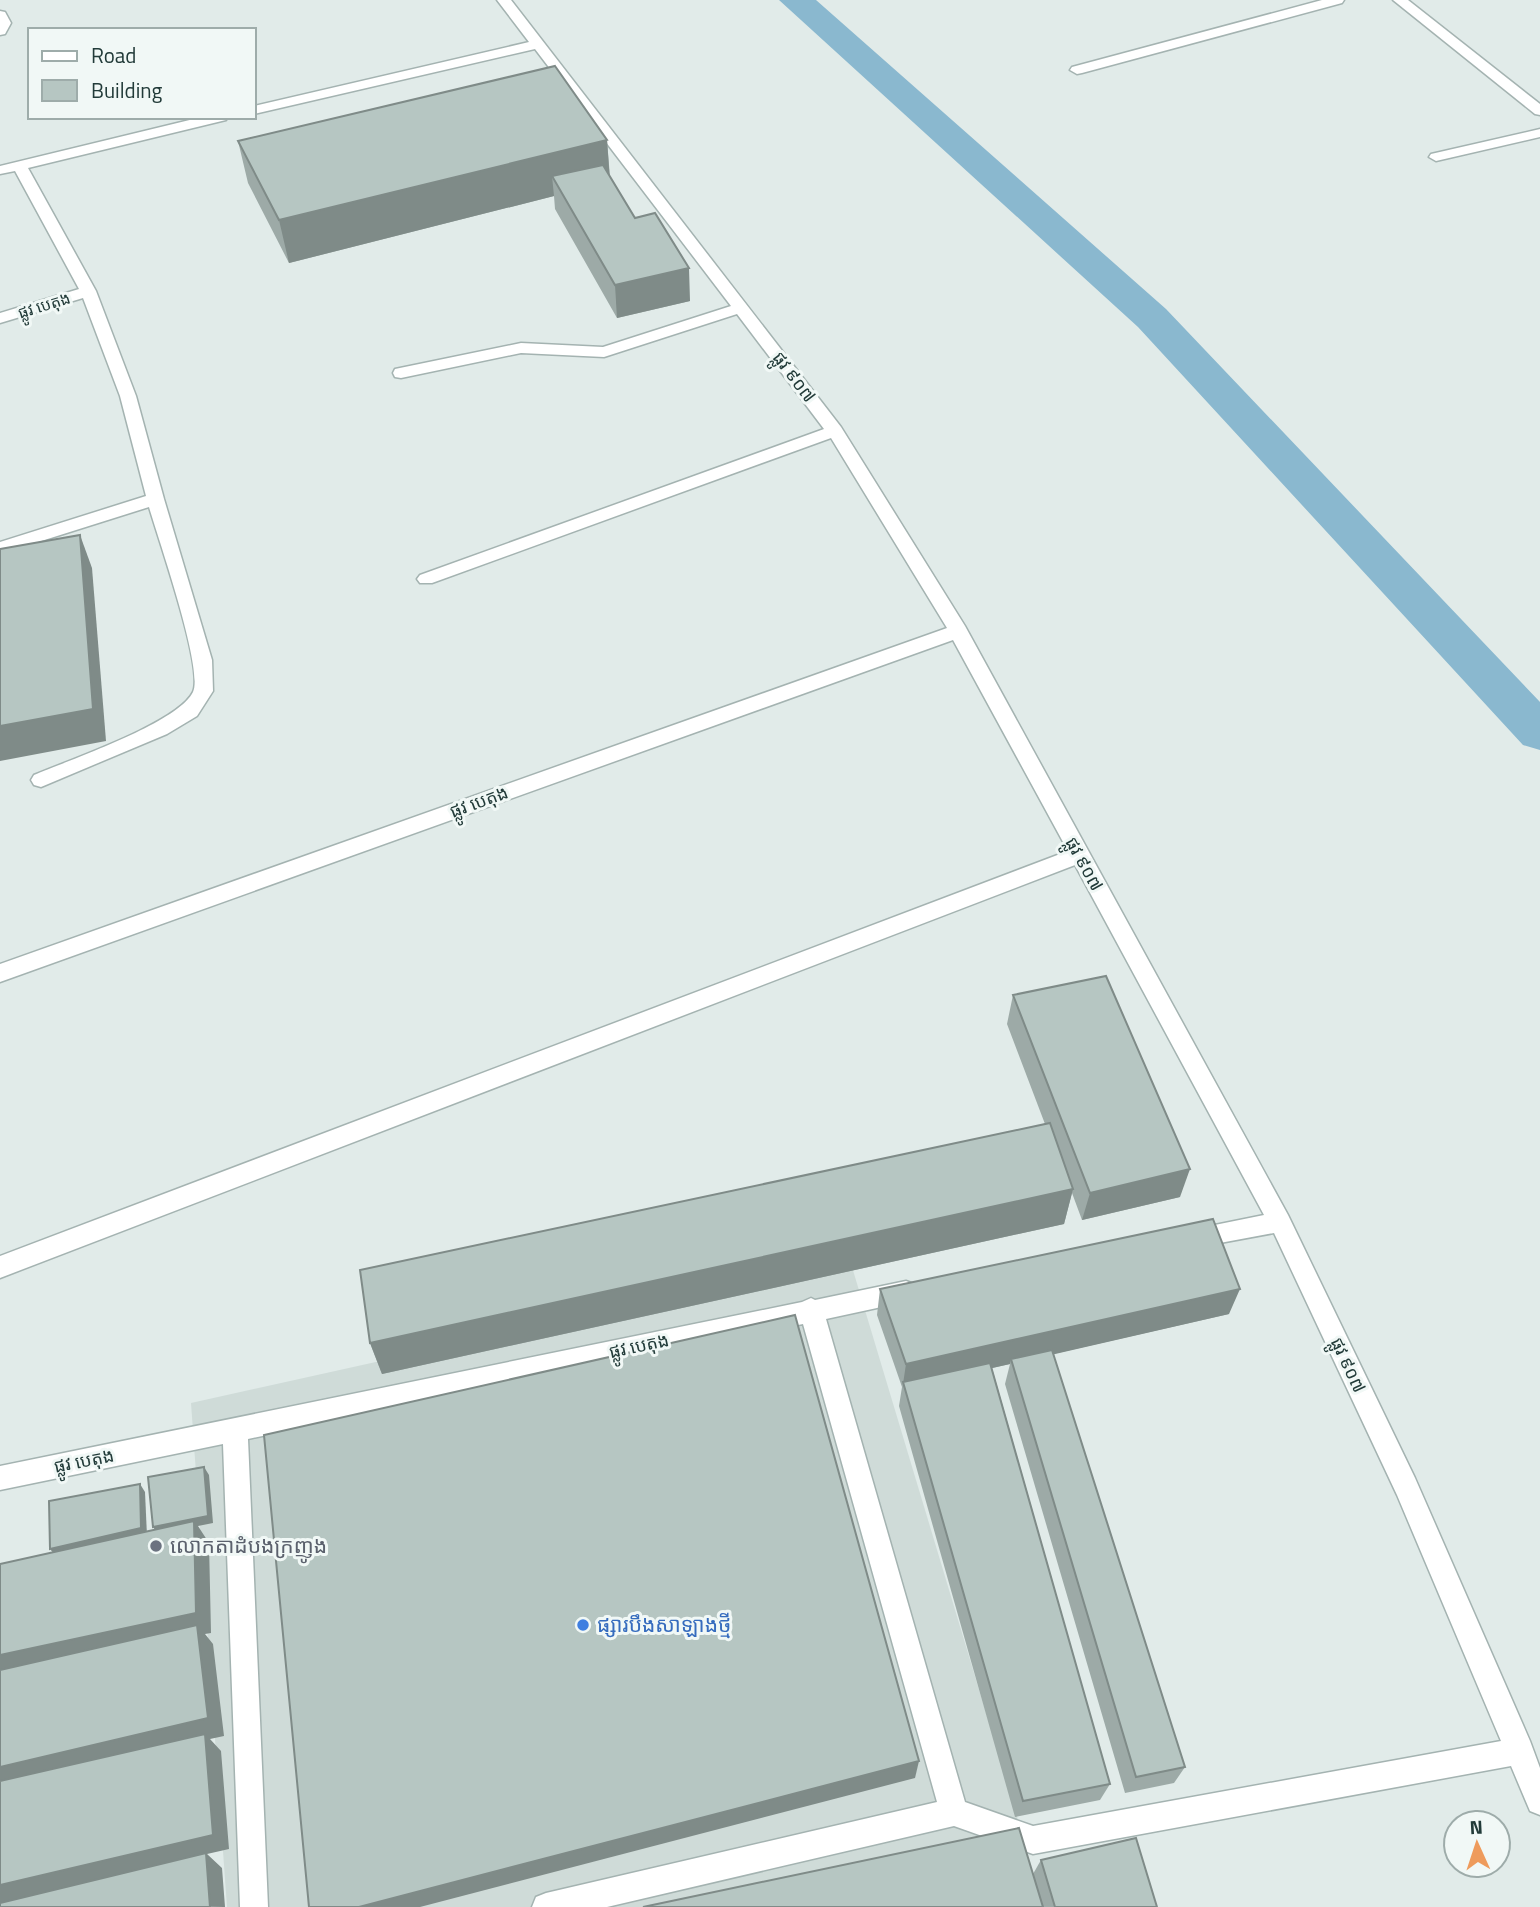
<svg xmlns="http://www.w3.org/2000/svg" width="1540" height="1907" viewBox="0 0 1540 1907" font-family="'Titillium Web','Noto Sans Khmer',sans-serif">
	<rect width="100%" height="100%" fill="#e1ebe9"/>
	<path fill="#cfdbd8" d="M 849,1257 L 1026,1846 L 802,1907 L 227,1907 L 191,1403 Z"/>
	<g fill="none" stroke-linecap="round" stroke-linejoin="round">
		<path fill="#8ab8cf" fill-rule="evenodd" d="M 779,0 L 816,0 L 1166,309 L 1540,702 L 1540,750 L 1523,745 L 1138,327 Z"/>
		<g stroke="#a4b3b1" stroke-width="3">
			<g id="minor">
				<path d="M 497,0 L 511,0 L 841,427 L 965,626 L 1288,1215 L 1415,1478 L 1530,1741 L 1540,1768 L 1540,1815 L 1530,1811 L 1511,1766 L 1033,1854 L 954,1826 L 607,1907 L 532,1907 L 536,1897 L 546,1893 L 937,1802 L 803,1324 L 248,1439 L 268,1907 L 240,1907 L 223,1444 L 0,1490 L 0,1466 L 802,1302 L 811,1298 L 815,1300 L 906,1281 L 914,1284 L 918,1292 L 914,1300 L 826,1319 L 965,1802 L 1033,1826 L 1501,1741 L 1397,1495 L 1274,1233 L 1193,1248 L 1185,1245 L 1181,1238 L 1185,1231 L 1264,1215 L 1075,865 L 0,1278 L 0,1256 L 1068,851 L 953,640 L 0,982 L 0,964 L 947,628 L 831,438 L 432,583 L 420,583 L 417,579 L 420,575 L 824,429 L 737,314 L 604,357 L 521,353 L 401,378 L 395,377 L 393,373 L 395,369 L 521,343 L 603,347 L 731,306 L 535,49 L 254,114 L 254,106 L 529,42 Z"/>
				<path d="M 1322,0 L 1344,0 L 1342,3 L 1082,73 L 1077,74 L 1070,70 L 1072,67 Z"/>
				<path d="M 1393,0 L 1408,0 L 1540,104 L 1540,115 L 1535,114 Z"/>
				<path d="M 0,11 L 5,12 L 11,23 L 5,34 L 0,35 Z"/>
				<path d="M 202,117 L 228,117 L 226,120 L 28,168 L 96,291 L 136,396 L 164,499 L 212,660 L 213,691 L 197,716 L 167,734 L 41,787 L 34,785 L 31,780 L 34,775 C 69,760 178,723 193,692 C 204,669 158,538 149,507 L 0,554 L 0,542 L 146,496 L 120,396 L 83,298 L 0,323 L 0,313 L 79,289 L 15,171 L 0,174 L 0,166 Z"/>
				<path d="M 1540,129 L 1540,137 L 1436,161 L 1429,157 L 1431,154 Z"/>
			</g>
		</g>
		<use href="#minor" fill="#fff" fill-rule="evenodd"/>
	</g>
	<g fill="#9daaa7">
		<path d="M 607,140 L 610,177 L 635,218 L 690,301 L 617,318 L 555,209 L 554,196 L 289,263 L 248,183 L 238,141 Z"/>
		<path d="M 1013,995 L 1180,1197 L 1082,1220 L 1072,1193 L 1064,1224 L 382,1374 L 370,1343 L 1045,1124 L 1007,1024 Z"/>
		<path d="M 880,1289 L 1229,1314 L 1053,1354 L 1185,1767 L 1174,1783 L 1125,1793 L 1005,1384 L 1010,1364 L 992,1368 L 1110,1784 L 1100,1800 L 1015,1817 L 899,1406 L 902,1387 L 877,1315 Z"/>
		<path d="M 1041,1860 L 1157,1907 L 1043,1907 L 1033,1874 Z"/>
	</g>
	<g fill="#7f8b88">
		<path d="M 607,140 L 610,182 L 552,176 L 554,196 L 289,263 L 279,220 Z"/>
		<path d="M 689,268 L 690,301 L 617,318 L 615,285 Z"/>
		<path d="M 80,535 L 92,568 L 106,741 L 0,761 L 0,726 Z"/>
		<path d="M 1190,1169 L 1180,1197 L 1082,1220 L 1090,1193 Z"/>
		<path d="M 1073,1189 L 1064,1224 L 382,1374 L 370,1343 Z"/>
		<path d="M 1240,1289 L 1229,1314 L 1012,1364 L 1011,1359 L 1010,1364 L 904,1388 L 903,1384 L 906,1364 Z"/>
		<path d="M 204,1467 L 209,1475 L 213,1523 L 198,1526 L 209,1543 L 211,1633 L 205,1634 L 213,1644 L 224,1736 L 210,1739 L 221,1751 L 229,1849 L 207,1854 L 222,1868 L 225,1907 L 0,1904 L 0,1655 L 158,1534 L 153,1527 Z"/>
		<path d="M 140,1484 L 145,1492 L 147,1536 L 56,1556 L 50,1549 Z"/>
		<path d="M 919,1761 L 915,1778 L 420,1907 L 359,1907 Z"/>
	</g>
	<g fill="#b6c6c2" stroke="#7f8b88" stroke-width="2">
		<path d="M 555,66 L 607,140 L 279,220 L 238,141 Z"/>
		<path d="M 603,165 L 635,218 L 655,213 L 689,268 L 615,285 L 552,176 Z"/>
		<path d="M 80,535 L 93,709 L 0,726 L 0,549 Z"/>
		<path d="M 1106,976 L 1190,1169 L 1090,1193 L 1013,995 Z"/>
		<path d="M 1050,1123 L 1073,1189 L 370,1343 L 360,1270 Z"/>
		<path d="M 1213,1219 L 1240,1289 L 906,1364 L 880,1289 Z"/>
		<path d="M 795,1315 L 919,1761 L 359,1907 L 309,1907 L 264,1435 Z"/>
		<path d="M 1052,1350 L 1185,1767 L 1136,1777 L 1011,1359 Z"/>
		<path d="M 990,1363 L 1110,1784 L 1023,1801 L 903,1382 Z"/>
		<path d="M 204,1467 L 208,1516 L 153,1527 L 148,1477 Z"/>
		<path d="M 140,1484 L 141,1528 L 50,1549 L 49,1501 Z"/>
		<path d="M 194,1521 L 196,1613 L 0,1655 L 0,1564 Z"/>
		<path d="M 197,1625 L 208,1718 L 0,1767 L 0,1670 Z"/>
		<path d="M 205,1734 L 213,1835 L 0,1885 L 0,1781 Z"/>
		<path d="M 1019,1828 L 1043,1907 L 643,1907 Z"/>
		<path d="M 1136,1838 L 1157,1907 L 1055,1907 L 1041,1860 Z"/>
		<path d="M 206,1853 L 210,1907 L 0,1907 L 0,1903 Z"/>
	</g>
	<circle fill="#6b7280" stroke="#f1f8f6" stroke-width="2.5" cx="156" cy="1546" r="7"/>
	<circle fill="#3f7fe0" stroke="#f1f8f6" stroke-width="2.5" cx="583" cy="1625" r="7"/>
	<g text-anchor="middle" stroke-width="6" stroke-linejoin="round" paint-order="stroke">
		<g font-size="16" fill="#223b39" stroke="#f1f8f6">
			<text transform="translate(44 305) rotate(-17)" y="6">ផ្លូវ បេតុង</text>
		</g>
		<g font-size="18" fill="#223b39" stroke="#f1f8f6">
			<text transform="translate(794 377) rotate(53)" y="6">ផ្លូវ ៩០៧</text>
			<text transform="translate(479 802) rotate(-20)" y="6">ផ្លូវ បេតុង</text>
			<text transform="translate(1084 864) rotate(61)" y="6">ផ្លូវ ៩០៧</text>
			<text transform="translate(639 1346) rotate(-12)" y="6">ផ្លូវ បេតុង</text>
			<text transform="translate(1348 1365) rotate(65)" y="6">ផ្លូវ ៩០៧</text>
			<text transform="translate(84 1461) rotate(-11)" y="6">ផ្លូវ បេតុង</text>
		</g>
		<g font-size="21" fill="#5b616d" stroke="#f1f8f6" text-anchor="start">
			<text x="170" y="1553">លោកតាដំបងក្រញូង</text>
		</g>
		<g font-size="21" fill="#366cbe" stroke="#f1f8f6" text-anchor="start">
			<text x="597" y="1632">ផ្សារបឹងសាឡាងថ្មី</text>
		</g>
	</g>
	<rect x="28" y="28" width="228" height="91" fill="#f1f8f6" stroke="#9eacaa" stroke-width="2"/>
	<rect x="42" y="51" width="35" height="10" fill="#ffffff" stroke="#9eacaa" stroke-width="2"/>
	<text x="91" y="63" font-size="21" fill="#223b39">Road</text>
	<rect x="42" y="80" width="35" height="21" fill="#b6c6c2" stroke="#9eacaa" stroke-width="2"/>
	<text x="91" y="98" font-size="21" fill="#223b39">Building</text>
	<g transform="translate(1477 1844) rotate(357)"><circle r="33" fill="#f1f8f6" stroke="#9eacaa" stroke-width="2"/>
	<path d="M0-5L12 26L0 18L-12 26Z" fill="#ee9b5c"/>
	<text y="-10" font-size="19" font-weight="bold" text-anchor="middle" fill="#223b39">N</text>
	</g>
</svg>
